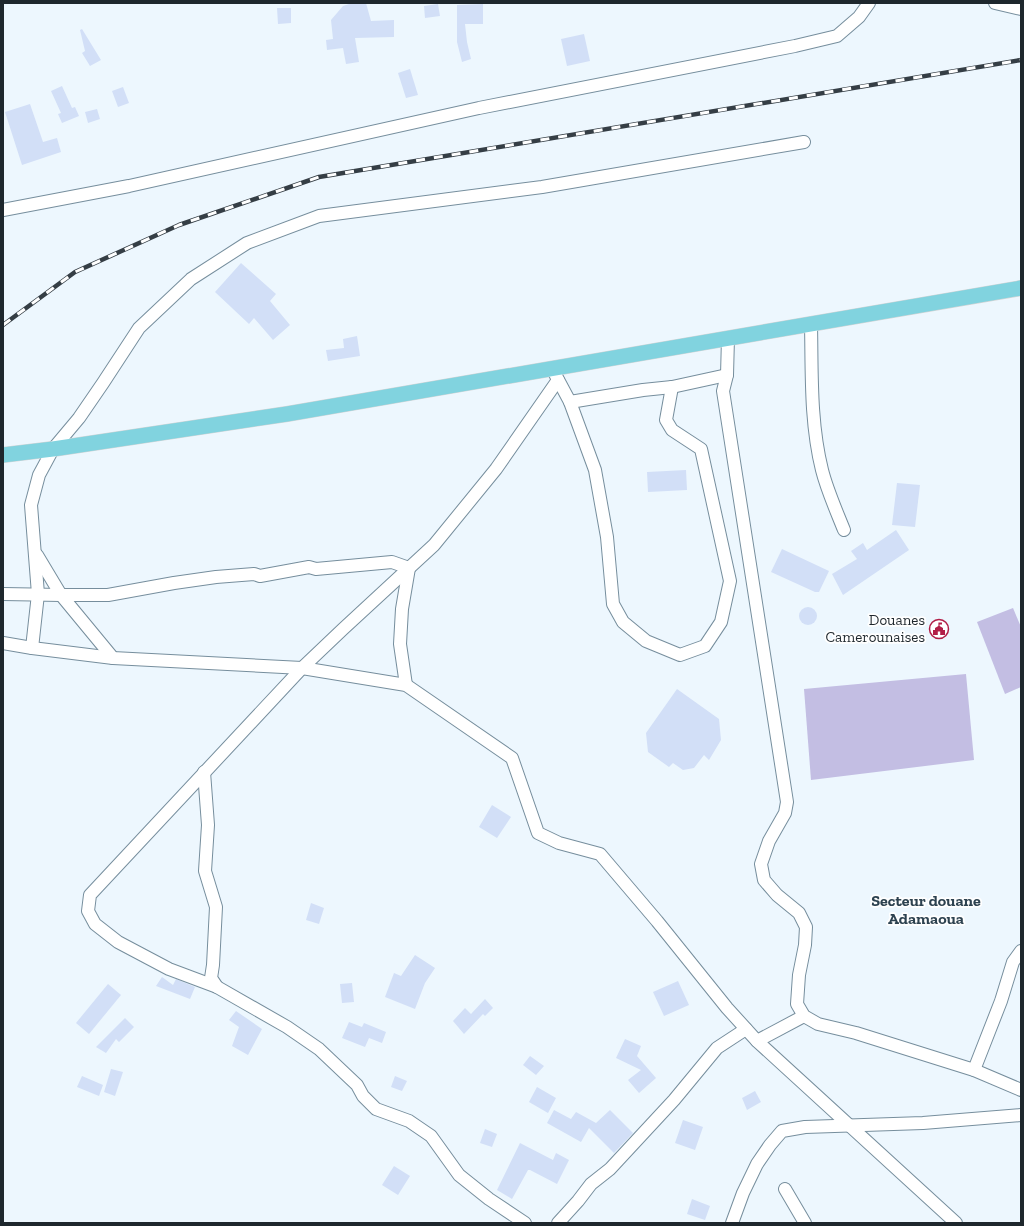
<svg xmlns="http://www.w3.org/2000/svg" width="1024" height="1226" viewBox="0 0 1024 1226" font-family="'Zilla Slab',serif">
	<rect width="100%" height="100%" fill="#edf7fe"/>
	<g fill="#c3bee3">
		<path d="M 1013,608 L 1021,627 L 1021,687 L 1005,694 L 977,622 Z"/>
		<path d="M 966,674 L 974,760 L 811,780 L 804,689 Z"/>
	</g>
	<g fill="#d2dff7">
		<path d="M 352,3 L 366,3 L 371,21 L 394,20 L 394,37 L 355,38 L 359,62 L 346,64 L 343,48 L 327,50 L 326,40 L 333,39 L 331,20 L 343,6 Z"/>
		<path d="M 438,4 L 440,16 L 425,18 L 424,6 Z"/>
		<path d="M 483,4 L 483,24 L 465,24 L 467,42 L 471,59 L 462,62 L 457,42 L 457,5 Z"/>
		<path d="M 277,8 L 291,8 L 291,23 L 278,24 Z"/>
		<path d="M 82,29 L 101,60 L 90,66 L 82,53 L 85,51 L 80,30 Z"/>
		<path d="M 584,34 L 590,61 L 567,66 L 561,39 Z"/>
		<path d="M 410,69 L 418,95 L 406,98 L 398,73 Z"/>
		<path d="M 62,86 L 72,108 L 75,107 L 79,116 L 62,123 L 58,114 L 61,113 L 51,91 Z"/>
		<path d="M 123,87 L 129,103 L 118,107 L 112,91 Z"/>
		<path d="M 30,104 L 43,142 L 57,138 L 61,152 L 22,165 L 5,112 Z"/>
		<path d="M 97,109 L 100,119 L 88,123 L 85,112 Z"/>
		<path d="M 241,263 L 276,294 L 270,301 L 290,325 L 273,340 L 254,318 L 249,324 L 215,292 Z"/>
		<path d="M 357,336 L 360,356 L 328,361 L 326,350 L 344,348 L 343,339 Z"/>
		<path d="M 686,470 L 687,490 L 648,492 L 647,472 Z"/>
		<path d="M 897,483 L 920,485 L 915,527 L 892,525 Z"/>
		<path d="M 896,530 L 909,550 L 843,595 L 832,574 L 857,559 L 851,551 L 863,543 L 867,550 Z"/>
		<path d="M 782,549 L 829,571 L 819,592 L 815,592 L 771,572 Z"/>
		<circle cx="808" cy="616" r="9"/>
		<path d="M 677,689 L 719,719 L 721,740 L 709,760 L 704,755 L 694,768 L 683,770 L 673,763 L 669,767 L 648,752 L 646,733 Z"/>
		<path d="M 492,805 L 511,817 L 497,838 L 479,827 Z"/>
		<path d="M 311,903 L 324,908 L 319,924 L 306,920 Z"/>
		<path d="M 415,955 L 435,968 L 425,983 L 415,1009 L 385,997 L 394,973 L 401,976 Z"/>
		<path d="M 162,977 L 173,985 L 176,979 L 195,987 L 190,999 L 156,986 Z"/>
		<path d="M 678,981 L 689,1005 L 664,1016 L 653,992 Z"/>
		<path d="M 352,983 L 354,1002 L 342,1003 L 340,984 Z"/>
		<path d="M 108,984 L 121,995 L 89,1034 L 76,1023 Z"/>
		<path d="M 485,999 L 493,1008 L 485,1016 L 483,1014 L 464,1034 L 453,1021 L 465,1008 L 471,1014 Z"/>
		<path d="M 236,1011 L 262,1029 L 248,1055 L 232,1046 L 239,1027 L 229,1020 Z"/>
		<path d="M 125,1018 L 134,1027 L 119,1042 L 116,1039 L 106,1053 L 96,1047 Z"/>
		<path d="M 349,1022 L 362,1027 L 364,1023 L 386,1032 L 382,1043 L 369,1038 L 365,1047 L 342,1038 Z"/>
		<path d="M 625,1039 L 641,1046 L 637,1056 L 656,1078 L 639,1093 L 628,1080 L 641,1070 L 616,1058 Z"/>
		<path d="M 530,1056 L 544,1066 L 536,1075 L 523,1065 Z"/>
		<path d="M 111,1069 L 123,1072 L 115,1096 L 104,1092 Z"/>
		<path d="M 82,1076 L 103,1085 L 99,1096 L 77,1087 Z"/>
		<path d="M 395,1076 L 407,1081 L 402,1091 L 391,1087 Z"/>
		<path d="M 537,1087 L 556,1098 L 548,1113 L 529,1102 Z"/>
		<path d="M 755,1091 L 761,1102 L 747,1110 L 742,1098 Z"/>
		<path d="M 554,1110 L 571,1119 L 576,1112 L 596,1123 L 610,1110 L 633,1133 L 614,1153 L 589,1128 L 581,1142 L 547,1123 Z"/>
		<path d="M 683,1120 L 703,1127 L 695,1150 L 675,1143 Z"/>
		<path d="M 485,1129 L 497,1134 L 492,1147 L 480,1143 Z"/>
		<path d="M 520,1143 L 553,1160 L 556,1153 L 569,1160 L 557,1184 L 530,1170 L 528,1170 L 512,1199 L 497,1190 Z"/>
		<path d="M 394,1166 L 410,1176 L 398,1195 L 382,1185 Z"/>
		<path d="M 692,1199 L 710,1206 L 705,1220 L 687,1214 Z"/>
	</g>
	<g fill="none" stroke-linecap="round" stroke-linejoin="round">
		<g stroke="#768e9d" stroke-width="14">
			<g id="minor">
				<path d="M 995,3 L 1021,9"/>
				<path d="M 3,210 L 129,186 L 479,108 L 795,46 L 837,36 L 859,17 L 869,3"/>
				<path d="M 811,324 C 812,372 810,422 822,470 C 827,490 836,510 844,530"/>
				<path d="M 728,338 L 727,375 L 723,391 L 787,802 L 785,813 L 769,841 L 761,864 L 764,880 L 777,895 L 799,913 L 806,927 L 805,945 L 799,975 L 797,1004 L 804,1016 L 818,1024 L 856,1033 L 974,1070 L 1021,1090"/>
				<path d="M 555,374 L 570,402 L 595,470 L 607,537 L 613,604 L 623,622 L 646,641 L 680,655 L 705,646 L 721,622 L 730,581 L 701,449 L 672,430 L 666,420 L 672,387"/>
				<path d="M 570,402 L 643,390 L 672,387 L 727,375"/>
				<path d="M 37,555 L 61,595 L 113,658"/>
				<path d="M 3,594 L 61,595 L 108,595 L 174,583 L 216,577 L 254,574 L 260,576 L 309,567 L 316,569 L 392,562 L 409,568 L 402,609 L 400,644 L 406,685"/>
				<path d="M 3,643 L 32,648 L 113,658 L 302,668 L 406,685 L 512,758 L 538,833 L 559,843 L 600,854 L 657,921 L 727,1008 L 757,1041 L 956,1223"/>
				<path d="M 32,648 L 38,594 L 31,505 L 39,475 L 53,449 L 79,418 L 103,383 L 139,328 L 191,279 L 247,243 L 319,216 L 542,187 L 804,142"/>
				<path d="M 204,772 L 208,825 L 205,871 L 216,907 L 213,965 L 211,978 L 217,987"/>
				<path d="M 757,1041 L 804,1016"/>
				<path d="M 974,1070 L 1001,1001 L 1013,962 L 1021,951"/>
				<path d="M 785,1189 L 805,1223"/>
				<path d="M 525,1223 L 489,1199 L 459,1175 L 431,1136 L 409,1121 L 376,1109 L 363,1096 L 357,1085 L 319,1049 L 287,1027 L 217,987 L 169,969 L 118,942 L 95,924 L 88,911 L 90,895 L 302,668 L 343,629 L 434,545 L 496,469 L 558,380"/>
				<path d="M 558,1223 L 578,1201 L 591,1184 L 610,1169 L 674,1100 L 717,1048 L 746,1029"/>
				<path d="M 732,1223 L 743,1193 L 757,1164 L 770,1145 L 782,1131 L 805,1127 L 923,1123 L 1021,1115"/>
			</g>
		</g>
		<g stroke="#d2d4d5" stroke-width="16">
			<path id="major" d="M 3,455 L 53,449 L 287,414 L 1021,288"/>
		</g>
		<use href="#minor" stroke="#fff" stroke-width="12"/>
		<use href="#major" stroke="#81d3df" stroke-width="15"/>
		<g stroke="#353e45" stroke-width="4.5">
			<path id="rail" d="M 3,325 L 75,272 L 179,225 L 319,177 L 1021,60"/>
		</g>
		<use href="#rail" stroke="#fff" stroke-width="3" stroke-dasharray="9" stroke-linecap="butt"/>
	</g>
	<defs>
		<g id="civic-ring" transform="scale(1)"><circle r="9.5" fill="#fff" stroke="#b11e47" stroke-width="1.5"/><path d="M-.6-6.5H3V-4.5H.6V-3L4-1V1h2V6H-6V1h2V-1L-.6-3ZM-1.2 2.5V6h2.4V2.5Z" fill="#b11e47"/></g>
	</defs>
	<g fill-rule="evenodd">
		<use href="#civic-ring" x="939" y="629"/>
	</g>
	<g text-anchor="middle" stroke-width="3.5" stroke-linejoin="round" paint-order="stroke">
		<g font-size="15" fill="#1e272d" stroke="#fff" text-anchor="end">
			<text x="925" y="625">Douanes<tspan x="925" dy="17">Camerounaises</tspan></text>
		</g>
		<g font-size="16" font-weight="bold" fill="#2d4250" stroke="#fff">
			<text x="926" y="906">Secteur douane<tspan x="926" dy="18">Adamaoua</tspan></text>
		</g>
	</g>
	<rect width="1024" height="1226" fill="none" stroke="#1e272d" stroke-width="8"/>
</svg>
